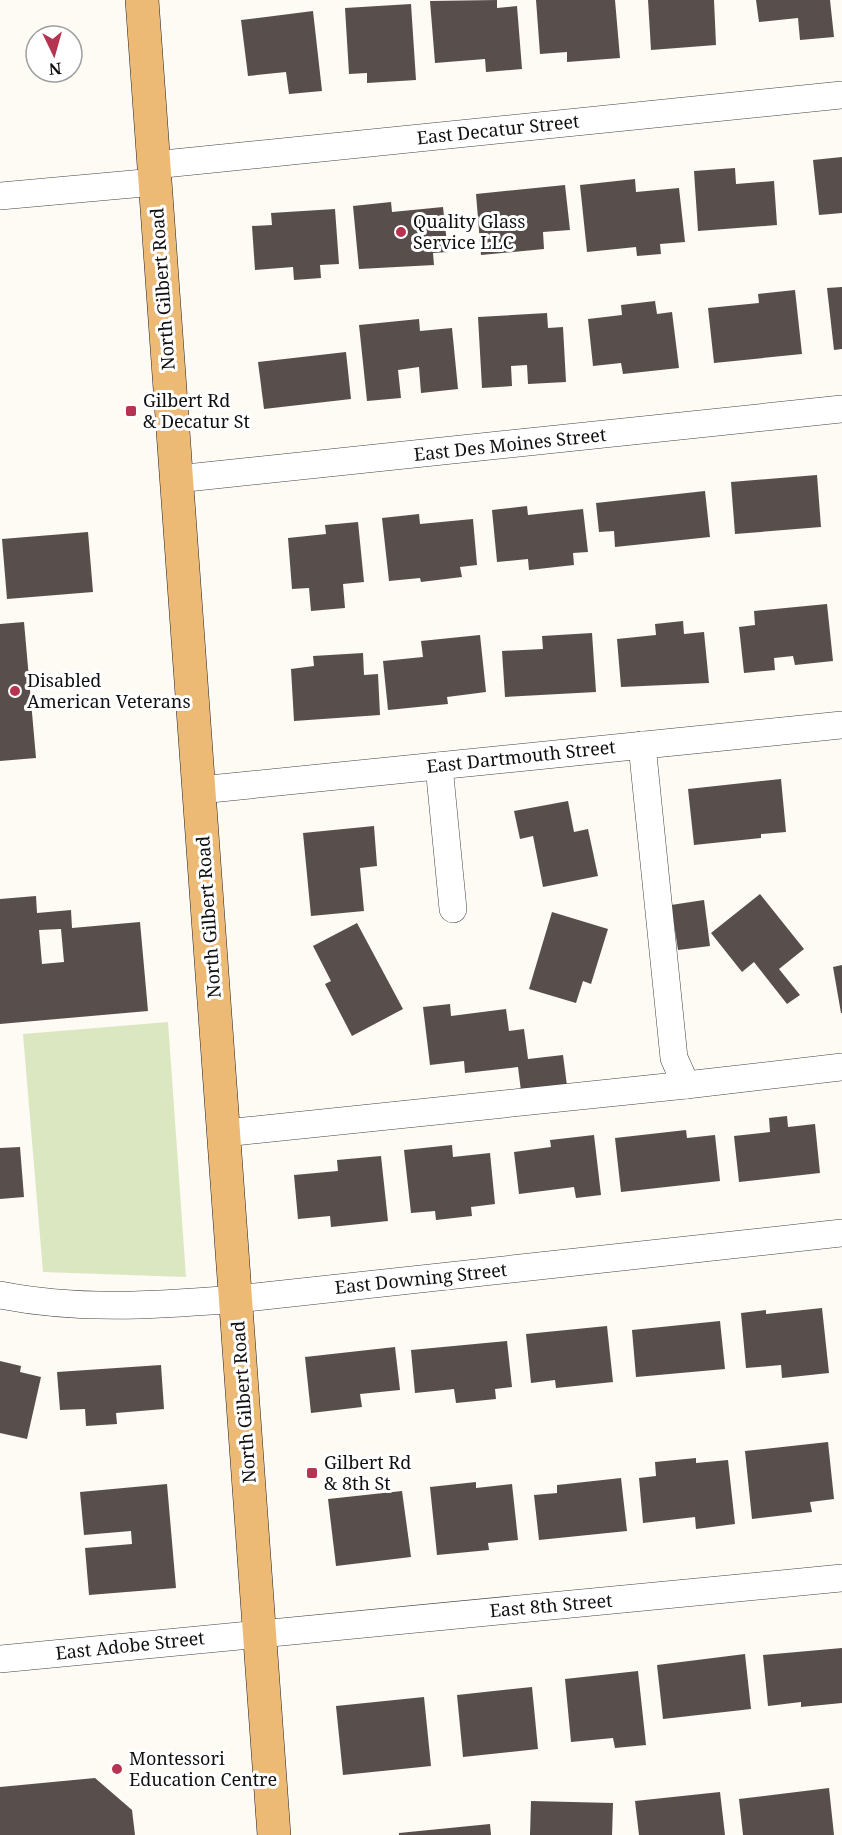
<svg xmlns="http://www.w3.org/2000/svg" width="842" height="1835" viewBox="0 0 842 1835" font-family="'Noto Serif',serif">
	<rect width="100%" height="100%" fill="#fefaf4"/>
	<path fill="#dbe7c0" d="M 168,1022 L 186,1277 L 43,1272 L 23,1034 Z"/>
	<g fill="#584f4d" fill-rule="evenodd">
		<path d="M 497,0 L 497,8 L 517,6 L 522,69 L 486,72 L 485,59 L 435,63 L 430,1 Z"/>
		<path d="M 536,0 L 615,0 L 620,58 L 567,62 L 567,52 L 540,54 Z"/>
		<path d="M 648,0 L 714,0 L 716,45 L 651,50 Z"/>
		<path d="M 756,0 L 830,0 L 834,37 L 800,40 L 798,18 L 759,22 Z"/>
		<path d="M 411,4 L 416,80 L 367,83 L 367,73 L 349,74 L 345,8 Z"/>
		<path d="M 313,11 L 322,91 L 289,94 L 286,72 L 248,76 L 241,20 Z"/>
		<path d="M 842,157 L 842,213 L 819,215 L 813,160 Z"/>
		<path d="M 735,168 L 736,184 L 774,181 L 777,225 L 698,231 L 694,171 Z"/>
		<path d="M 635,179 L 636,192 L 679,188 L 685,242 L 660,244 L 661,254 L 637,256 L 636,247 L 587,252 L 580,185 Z"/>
		<path d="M 565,185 L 570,230 L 543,232 L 544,249 L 481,255 L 476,194 Z"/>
		<path d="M 391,202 L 392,212 L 443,207 L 448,252 L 433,253 L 434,265 L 359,269 L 353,206 Z"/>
		<path d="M 335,209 L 339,264 L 320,265 L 321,278 L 294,280 L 293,267 L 255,270 L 252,226 L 272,225 L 271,213 Z"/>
		<path d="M 842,287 L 842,349 L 834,350 L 827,288 Z"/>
		<path d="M 795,290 L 802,354 L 714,363 L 708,308 L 759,303 L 758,294 Z"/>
		<path d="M 655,301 L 657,314 L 672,312 L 679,368 L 623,374 L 621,363 L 593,366 L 588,319 L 622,315 L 621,305 Z"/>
		<path d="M 547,313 L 548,328 L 563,327 L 566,382 L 528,384 L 527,365 L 511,366 L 512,386 L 482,388 L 478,317 Z"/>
		<path d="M 419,319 L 420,331 L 452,328 L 458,389 L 421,393 L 419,367 L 398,370 L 401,398 L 367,401 L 359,325 Z"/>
		<path d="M 346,352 L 351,399 L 264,409 L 258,362 Z"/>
		<path d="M 817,475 L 821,527 L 735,534 L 731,482 Z"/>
		<path d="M 705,491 L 710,537 L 615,547 L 614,531 L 599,532 L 596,503 Z"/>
		<path d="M 527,506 L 528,515 L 583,509 L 588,552 L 573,553 L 574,565 L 529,570 L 528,559 L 497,562 L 492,510 Z"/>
		<path d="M 419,514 L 420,524 L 473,519 L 477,565 L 460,567 L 462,577 L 421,582 L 420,578 L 389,581 L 382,518 Z"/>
		<path d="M 358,522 L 364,582 L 343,584 L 345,608 L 311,611 L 309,588 L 292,589 L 288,538 L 326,534 L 325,525 Z"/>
		<path d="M 88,532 L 93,592 L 7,599 L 2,539 Z"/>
		<path d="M 827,604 L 833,661 L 795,665 L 793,656 L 774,658 L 775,670 L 744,673 L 739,627 L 755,625 L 754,611 Z"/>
		<path d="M 683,621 L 684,634 L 704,632 L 709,683 L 621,687 L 617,639 L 656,635 L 655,624 Z"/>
		<path d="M 24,622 L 36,758 L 0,761 L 0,624 Z"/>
		<path d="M 592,633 L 596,692 L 505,697 L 502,651 L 543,649 L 542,636 Z"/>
		<path d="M 480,635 L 486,692 L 447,697 L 448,704 L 388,710 L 383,661 L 423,657 L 421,641 Z"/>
		<path d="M 363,653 L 364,675 L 378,674 L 380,715 L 294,721 L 291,669 L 314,666 L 313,656 Z"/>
		<path d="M 781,779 L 786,832 L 761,834 L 761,838 L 694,845 L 688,789 Z"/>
		<path d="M 568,801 L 574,832 L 588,829 L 598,876 L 543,887 L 533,836 L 520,839 L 514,811 Z"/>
		<path d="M 374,826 L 377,866 L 360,868 L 364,911 L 311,916 L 303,833 Z"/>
		<path d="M 760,894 L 804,949 L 779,969 L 800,995 L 787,1004 L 754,962 L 742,972 L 711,933 Z"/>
		<path d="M 36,896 L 37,913 L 71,910 L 72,928 L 140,922 L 148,1011 L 0,1024 L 0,899 ZM 61,929 L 64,962 L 42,964 L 39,930 Z"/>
		<path d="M 704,900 L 710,946 L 678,950 L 671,905 Z"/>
		<path d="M 552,912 L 608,929 L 591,984 L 583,981 L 576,1003 L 529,989 Z"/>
		<path d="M 357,923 L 403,1009 L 352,1036 L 325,984 L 331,981 L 313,946 Z"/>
		<path d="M 842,965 L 842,1013 L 841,1013 L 833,967 Z"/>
		<path d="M 450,1004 L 451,1016 L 506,1009 L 509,1031 L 524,1029 L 528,1059 L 563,1055 L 567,1086 L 521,1091 L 518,1067 L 465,1073 L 464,1061 L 430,1065 L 423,1007 Z"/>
		<path d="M 787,1116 L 788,1127 L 815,1124 L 820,1173 L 739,1182 L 734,1136 L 770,1132 L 769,1118 Z"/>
		<path d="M 686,1130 L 687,1138 L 715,1135 L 720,1181 L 621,1192 L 615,1138 Z"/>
		<path d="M 594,1135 L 601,1195 L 576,1198 L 574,1187 L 519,1194 L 514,1152 L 551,1147 L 550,1140 Z"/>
		<path d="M 452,1145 L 453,1157 L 490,1153 L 495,1204 L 471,1207 L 472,1216 L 436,1220 L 435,1211 L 411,1213 L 404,1150 Z"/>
		<path d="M 20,1147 L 24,1197 L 0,1199 L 0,1148 Z"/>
		<path d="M 381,1156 L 388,1221 L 331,1227 L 330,1216 L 298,1219 L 294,1175 L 338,1171 L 337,1160 Z"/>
		<path d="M 822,1308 L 829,1373 L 782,1378 L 781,1365 L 746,1368 L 741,1313 L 766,1310 L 766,1314 Z"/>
		<path d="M 720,1321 L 725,1369 L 636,1377 L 632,1330 Z"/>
		<path d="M 607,1326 L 613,1382 L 556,1388 L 555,1380 L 531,1383 L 526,1334 Z"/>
		<path d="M 507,1341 L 512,1387 L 495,1389 L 496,1399 L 456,1403 L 454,1389 L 415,1393 L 411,1350 Z"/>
		<path d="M 395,1347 L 400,1390 L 360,1394 L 362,1407 L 311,1413 L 305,1357 Z"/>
		<path d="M 0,1361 L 21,1366 L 20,1372 L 41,1377 L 27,1439 L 0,1433 Z"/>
		<path d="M 161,1365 L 164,1409 L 116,1413 L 117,1424 L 86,1426 L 85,1409 L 60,1410 L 57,1372 Z"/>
		<path d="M 828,1442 L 834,1499 L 810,1502 L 812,1512 L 752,1519 L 745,1451 Z"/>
		<path d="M 696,1458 L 696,1463 L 728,1460 L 735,1524 L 696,1529 L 695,1517 L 643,1523 L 639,1478 L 656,1476 L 655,1462 Z"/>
		<path d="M 621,1478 L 627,1531 L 539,1540 L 534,1495 L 557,1493 L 557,1485 Z"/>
		<path d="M 476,1482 L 476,1488 L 512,1484 L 518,1540 L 488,1543 L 489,1550 L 437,1555 L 430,1487 Z"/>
		<path d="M 167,1484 L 176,1588 L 89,1595 L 85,1548 L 132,1544 L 131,1531 L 84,1535 L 80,1492 Z"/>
		<path d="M 402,1491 L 411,1557 L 336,1566 L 328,1499 Z"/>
		<path d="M 842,1648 L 842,1703 L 801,1707 L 801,1702 L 768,1706 L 763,1655 Z"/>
		<path d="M 745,1654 L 751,1709 L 663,1719 L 657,1665 Z"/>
		<path d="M 638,1671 L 646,1745 L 615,1748 L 613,1738 L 571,1742 L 565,1679 Z"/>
		<path d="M 532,1687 L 538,1749 L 463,1757 L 457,1695 Z"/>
		<path d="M 424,1697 L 431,1766 L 343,1775 L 336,1706 Z"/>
		<path d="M 95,1778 L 132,1810 L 135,1835 L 0,1835 L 0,1787 Z"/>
		<path d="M 829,1788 L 834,1835 L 743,1835 L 739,1799 Z"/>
		<path d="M 720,1792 L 725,1835 L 639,1835 L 635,1801 Z"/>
		<path d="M 531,1801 L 613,1803 L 612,1835 L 530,1835 Z"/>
		<path d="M 490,1824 L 491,1835 L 399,1835 L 399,1833 Z"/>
	</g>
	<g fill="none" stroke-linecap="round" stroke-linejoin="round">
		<g stroke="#434343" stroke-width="28">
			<g id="minor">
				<path d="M 154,165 L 842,95"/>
				<path d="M 0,196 L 155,182"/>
				<path d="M 177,479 L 842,409"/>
				<path d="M 642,745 L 674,1058 L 686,1085 L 842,1067"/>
				<path d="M 439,766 L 453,909"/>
				<path d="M 200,790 L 842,725"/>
				<path d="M 225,1133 L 686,1085"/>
				<path d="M 0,1295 C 80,1311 157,1305 237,1299 L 842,1233"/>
				<path d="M 0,1659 L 842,1578"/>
			</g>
		</g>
		<g stroke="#212121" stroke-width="34">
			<path id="major" d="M 142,0 L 274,1835"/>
		</g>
		<use href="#minor" stroke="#fff" stroke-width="27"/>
		<use href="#major" stroke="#edba75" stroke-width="33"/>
	</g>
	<g fill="#b63351" stroke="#fff" stroke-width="2">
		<circle cx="401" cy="232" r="6"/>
		<rect x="125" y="405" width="12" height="12" rx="3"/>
		<circle cx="15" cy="691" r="6"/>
		<rect x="306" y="1467" width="12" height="12" rx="3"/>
		<circle cx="117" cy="1769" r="6"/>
	</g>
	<g text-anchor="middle" stroke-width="6" stroke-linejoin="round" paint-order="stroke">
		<g font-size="18" fill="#101010" stroke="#fff">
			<text transform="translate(498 130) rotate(-6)" y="6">East Decatur Street</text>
			<text transform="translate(163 289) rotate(-94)" y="6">North Gilbert Road</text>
			<text transform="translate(510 445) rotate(-6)" y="6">East Des Moines Street</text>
			<text transform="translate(521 757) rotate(-6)" y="6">East Dartmouth Street</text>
			<text transform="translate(209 917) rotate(-94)" y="6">North Gilbert Road</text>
			<text transform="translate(421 1279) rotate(-6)" y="6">East Downing Street</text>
			<text transform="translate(244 1402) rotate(-94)" y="6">North Gilbert Road</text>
			<text transform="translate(551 1606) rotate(-5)" y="6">East 8th Street</text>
			<text transform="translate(130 1646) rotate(-6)" y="6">East Adobe Street</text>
		</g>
		<g font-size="18" fill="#101010" stroke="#fff" text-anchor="start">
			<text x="413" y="228">Quality Glass<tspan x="413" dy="21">Service LLC</tspan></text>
			<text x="143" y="407">Gilbert Rd<tspan x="143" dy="21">&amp; Decatur St</tspan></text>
			<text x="27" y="687">Disabled<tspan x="27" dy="21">American Veterans</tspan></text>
			<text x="324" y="1469">Gilbert Rd<tspan x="324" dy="21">&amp; 8th St</tspan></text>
			<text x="129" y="1765">Montessori<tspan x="129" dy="21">Education Centre</tspan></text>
		</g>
	</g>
	<g transform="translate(54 54) rotate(175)"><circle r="28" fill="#ffffff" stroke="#9f9f9f" stroke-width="1.5"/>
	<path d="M0-4.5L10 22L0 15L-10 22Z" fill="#b63351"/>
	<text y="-9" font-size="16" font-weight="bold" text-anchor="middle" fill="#101010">N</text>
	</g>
</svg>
